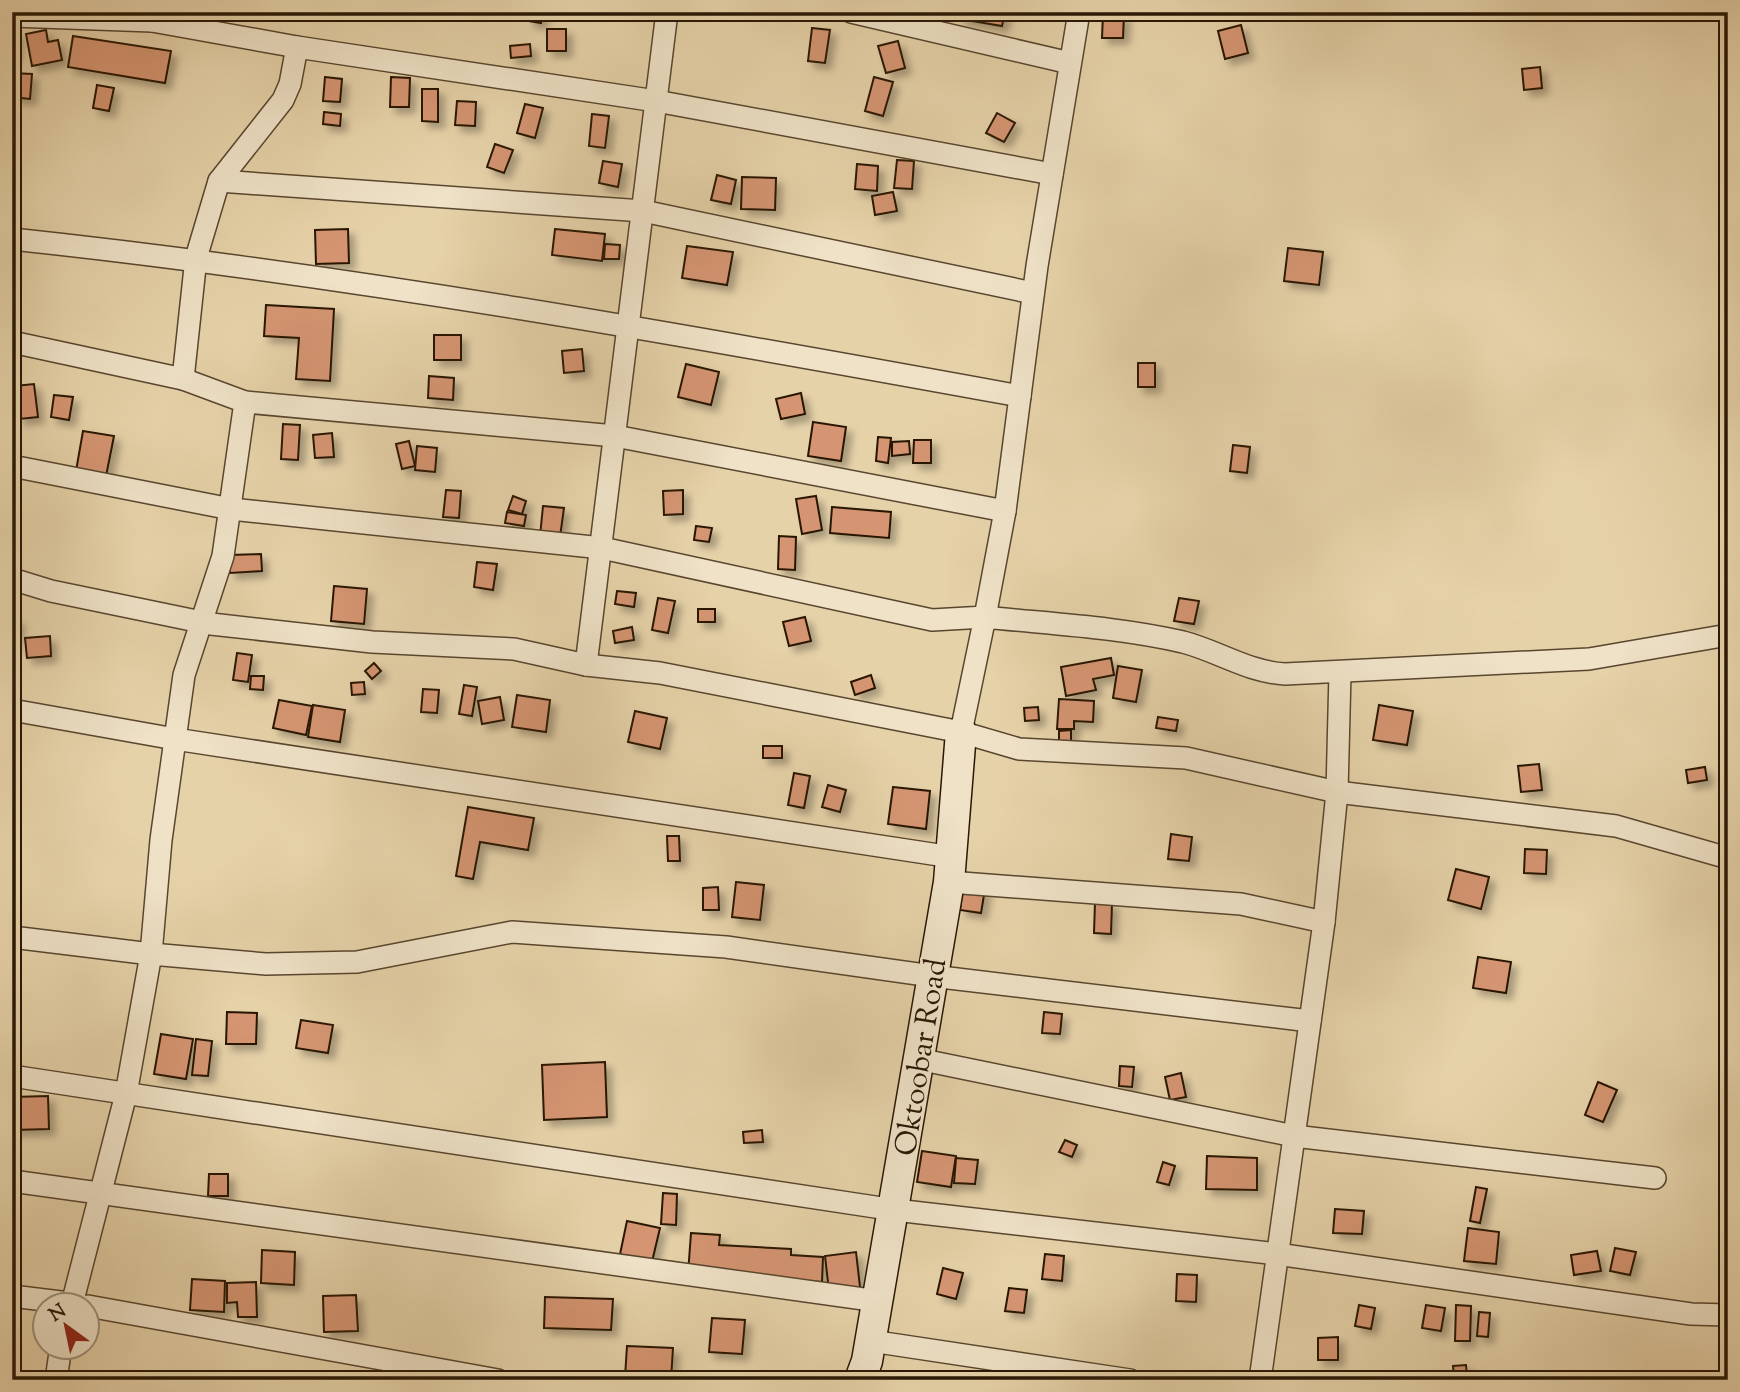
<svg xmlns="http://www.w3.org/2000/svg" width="1740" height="1392" viewBox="0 0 1740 1392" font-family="'Sorts Mill Goudy',serif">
	<defs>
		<filter id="shadow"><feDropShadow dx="6" dy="6" stdDeviation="3.5" flood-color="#0004"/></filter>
	</defs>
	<rect width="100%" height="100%" fill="#e6d2a9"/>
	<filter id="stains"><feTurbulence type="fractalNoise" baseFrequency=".00286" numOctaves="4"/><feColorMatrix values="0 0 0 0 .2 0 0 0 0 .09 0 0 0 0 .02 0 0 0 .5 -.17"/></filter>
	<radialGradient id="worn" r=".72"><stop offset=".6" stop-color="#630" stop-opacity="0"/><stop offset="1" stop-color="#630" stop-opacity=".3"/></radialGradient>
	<g fill="#d59572" stroke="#291705" stroke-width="2" filter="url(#shadow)">
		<path d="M 530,12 L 543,12 L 541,23 L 528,21 Z"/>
		<path d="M 961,12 L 1005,12 L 1002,26 L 960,19 Z"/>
		<path d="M 1103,14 L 1124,15 L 1123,38 L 1102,38 Z"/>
		<path d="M 1241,25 L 1248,53 L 1225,59 L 1218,31 Z"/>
		<path d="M 812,28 L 830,30 L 825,63 L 808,61 Z"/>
		<rect x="547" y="29" width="19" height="22"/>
		<path d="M 46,30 L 48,42 L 58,40 L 62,60 L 32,66 L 26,34 Z"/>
		<path d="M 12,32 L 17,33 L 14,57 L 12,57 Z"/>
		<path d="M 73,36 L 171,51 L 165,83 L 68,67 Z"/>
		<path d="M 898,41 L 905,68 L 886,73 L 878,46 Z"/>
		<path d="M 530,44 L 531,56 L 511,58 L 510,46 Z"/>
		<path d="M 1540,67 L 1542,88 L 1524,90 L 1522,69 Z"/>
		<path d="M 12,73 L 32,74 L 30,99 L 12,97 Z"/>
		<path d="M 325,77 L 342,79 L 340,102 L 323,101 Z"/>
		<path d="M 391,77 L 410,78 L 409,107 L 390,107 Z"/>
		<path d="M 874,77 L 893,82 L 883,116 L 865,111 Z"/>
		<path d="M 97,85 L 114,88 L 109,111 L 93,108 Z"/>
		<path d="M 422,89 L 438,89 L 438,122 L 422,121 Z"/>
		<path d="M 457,101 L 476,102 L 475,126 L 455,125 Z"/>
		<path d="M 525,104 L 543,108 L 535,138 L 517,133 Z"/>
		<path d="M 324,112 L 341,114 L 340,126 L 323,124 Z"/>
		<path d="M 997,113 L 1015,123 L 1004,142 L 986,133 Z"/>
		<path d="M 592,114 L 609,116 L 605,148 L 589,146 Z"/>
		<path d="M 495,144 L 513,150 L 504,173 L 487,167 Z"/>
		<path d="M 897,160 L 914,161 L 912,189 L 894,188 Z"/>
		<path d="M 603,161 L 622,164 L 618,187 L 599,183 Z"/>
		<path d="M 857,164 L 878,166 L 877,191 L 855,189 Z"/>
		<path d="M 717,175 L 736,180 L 731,204 L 711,200 Z"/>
		<path d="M 742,177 L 776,178 L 775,210 L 741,209 Z"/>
		<path d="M 893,192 L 897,211 L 875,215 L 872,196 Z"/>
		<path d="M 348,229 L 349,263 L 316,264 L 315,230 Z"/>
		<path d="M 555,229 L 605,234 L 602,261 L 552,255 Z"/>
		<path d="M 605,244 L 620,245 L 619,259 L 604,259 Z"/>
		<path d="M 687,246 L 733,252 L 727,285 L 682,278 Z"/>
		<path d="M 1288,248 L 1323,252 L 1319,285 L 1284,281 Z"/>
		<path d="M 266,305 L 334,309 L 330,381 L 296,379 L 299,338 L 264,336 Z"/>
		<rect x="434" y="335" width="27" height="25"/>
		<path d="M 582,349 L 584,371 L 564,373 L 562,351 Z"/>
		<rect x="1138" y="363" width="17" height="24"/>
		<path d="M 686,364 L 719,372 L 711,405 L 678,397 Z"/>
		<path d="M 429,376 L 454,378 L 453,400 L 428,398 Z"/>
		<path d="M 34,384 L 38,417 L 19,419 L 15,386 Z"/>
		<path d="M 801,393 L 805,414 L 781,419 L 776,399 Z"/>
		<path d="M 54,395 L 73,397 L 69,420 L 51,417 Z"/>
		<path d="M 813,422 L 846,427 L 841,461 L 808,456 Z"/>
		<path d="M 283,424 L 300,425 L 298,460 L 281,459 Z"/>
		<path d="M 83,431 L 114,436 L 106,476 L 76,471 Z"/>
		<path d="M 332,433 L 334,457 L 315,458 L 313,435 Z"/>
		<path d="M 878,437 L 891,438 L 888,463 L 876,461 Z"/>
		<path d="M 914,440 L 931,440 L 931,463 L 913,463 Z"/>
		<path d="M 409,441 L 415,466 L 402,469 L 396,444 Z"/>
		<path d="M 909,441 L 910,454 L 892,456 L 892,442 Z"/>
		<path d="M 1233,445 L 1250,447 L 1247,473 L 1230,471 Z"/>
		<path d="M 417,446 L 437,448 L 435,472 L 415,470 Z"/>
		<path d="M 446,490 L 461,491 L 459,518 L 443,517 Z"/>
		<path d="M 683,490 L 683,514 L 664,515 L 663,491 Z"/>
		<path d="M 513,496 L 526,501 L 522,514 L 508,510 Z"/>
		<path d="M 816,496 L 822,530 L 802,534 L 796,499 Z"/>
		<path d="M 543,506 L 564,508 L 560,537 L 540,536 Z"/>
		<path d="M 832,507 L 891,512 L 889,538 L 830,533 Z"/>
		<path d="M 507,512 L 526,515 L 524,526 L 505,523 Z"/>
		<path d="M 696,526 L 712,528 L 709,542 L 694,540 Z"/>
		<path d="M 779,536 L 796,537 L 795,570 L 778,569 Z"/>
		<path d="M 261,554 L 262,571 L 230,573 L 230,555 Z"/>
		<path d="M 477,562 L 497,564 L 493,590 L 474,587 Z"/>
		<path d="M 334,586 L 367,589 L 364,624 L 331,621 Z"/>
		<path d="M 617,591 L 636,593 L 634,607 L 615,604 Z"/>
		<path d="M 658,598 L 675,601 L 668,633 L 652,630 Z"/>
		<path d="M 1179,598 L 1199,601 L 1194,624 L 1174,621 Z"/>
		<rect x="698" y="609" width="17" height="13"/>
		<path d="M 805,617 L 811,641 L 789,646 L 783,622 Z"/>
		<path d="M 12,618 L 19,620 L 13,647 L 12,647 Z"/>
		<path d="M 632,627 L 634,640 L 615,643 L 613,631 Z"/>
		<path d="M 50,636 L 51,656 L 27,658 L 25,638 Z"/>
		<path d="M 237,653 L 252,655 L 248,682 L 233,680 Z"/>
		<path d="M 1111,658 L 1114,675 L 1093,679 L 1096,690 L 1066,696 L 1061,667 Z"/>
		<path d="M 374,663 L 381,671 L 372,679 L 365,671 Z"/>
		<path d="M 1118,666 L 1142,670 L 1136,702 L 1113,698 Z"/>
		<path d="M 871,675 L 875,688 L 855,695 L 851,682 Z"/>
		<path d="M 251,676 L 264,676 L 263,690 L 250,689 Z"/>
		<path d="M 364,682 L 365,694 L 352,695 L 351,683 Z"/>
		<path d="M 464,685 L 477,687 L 472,716 L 459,714 Z"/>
		<path d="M 423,689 L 439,690 L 437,713 L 421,712 Z"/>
		<path d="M 517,695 L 550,700 L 546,732 L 512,727 Z"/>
		<path d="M 500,697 L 504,720 L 482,724 L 478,701 Z"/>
		<path d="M 1059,699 L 1094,701 L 1093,722 L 1074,721 L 1074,729 L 1057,729 Z"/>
		<path d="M 279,700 L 312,706 L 306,735 L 273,728 Z"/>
		<path d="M 313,705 L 345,710 L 340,742 L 308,737 Z"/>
		<path d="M 1379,705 L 1413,711 L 1407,745 L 1373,740 Z"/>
		<path d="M 1038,707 L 1039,720 L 1025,721 L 1024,708 Z"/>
		<path d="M 635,711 L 667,718 L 660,749 L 628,742 Z"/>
		<path d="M 1158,717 L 1178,720 L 1176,731 L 1156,728 Z"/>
		<path d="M 1071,730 L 1071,743 L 1059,743 L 1059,731 Z"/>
		<rect x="763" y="746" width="19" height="12"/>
		<path d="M 1539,764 L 1542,790 L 1521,792 L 1518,766 Z"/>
		<path d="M 1705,767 L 1707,780 L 1688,783 L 1686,770 Z"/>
		<path d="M 794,773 L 810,776 L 804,808 L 788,805 Z"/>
		<path d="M 828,785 L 846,790 L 840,812 L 822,807 Z"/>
		<path d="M 893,787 L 930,791 L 926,829 L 888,824 Z"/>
		<path d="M 468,807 L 534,818 L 528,850 L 480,842 L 473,879 L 456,876 Z"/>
		<path d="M 1171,834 L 1192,837 L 1189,861 L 1168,859 Z"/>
		<path d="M 667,836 L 679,836 L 680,861 L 668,861 Z"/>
		<path d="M 1525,849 L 1547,850 L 1546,874 L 1524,873 Z"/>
		<path d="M 1456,869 L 1489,877 L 1481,909 L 1448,900 Z"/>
		<path d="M 736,882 L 764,885 L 760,920 L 732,917 Z"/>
		<path d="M 963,886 L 985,889 L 981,913 L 960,910 Z"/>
		<path d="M 718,887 L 719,910 L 703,910 L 703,888 Z"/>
		<path d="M 1095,902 L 1112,903 L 1111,934 L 1094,933 Z"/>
		<path d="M 1478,957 L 1511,962 L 1506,993 L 1473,988 Z"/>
		<path d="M 227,1012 L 257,1013 L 256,1044 L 226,1044 Z"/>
		<path d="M 1044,1012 L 1062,1014 L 1060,1034 L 1042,1033 Z"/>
		<path d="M 301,1020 L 333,1025 L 328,1053 L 296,1048 Z"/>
		<path d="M 161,1034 L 193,1039 L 186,1079 L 154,1074 Z"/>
		<path d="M 196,1039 L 212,1041 L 208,1076 L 192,1075 Z"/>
		<path d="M 605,1062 L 607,1117 L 544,1120 L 542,1065 Z"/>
		<path d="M 1120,1066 L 1134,1067 L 1132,1087 L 1119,1086 Z"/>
		<path d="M 1181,1073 L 1186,1097 L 1170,1100 L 1165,1077 Z"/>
		<path d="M 1598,1082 L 1617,1090 L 1603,1122 L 1585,1115 Z"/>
		<path d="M 48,1096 L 49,1129 L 12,1130 L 12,1097 Z"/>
		<path d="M 762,1130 L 763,1142 L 744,1143 L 743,1132 Z"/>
		<path d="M 1065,1140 L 1077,1145 L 1072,1157 L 1059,1152 Z"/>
		<path d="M 922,1151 L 956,1156 L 951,1187 L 917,1182 Z"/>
		<path d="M 1207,1156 L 1257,1158 L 1257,1190 L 1206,1189 Z"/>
		<path d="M 956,1158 L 978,1160 L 975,1184 L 954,1183 Z"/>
		<path d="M 1163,1162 L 1175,1166 L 1169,1185 L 1157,1182 Z"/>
		<path d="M 209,1174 L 228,1174 L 228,1196 L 208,1196 Z"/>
		<path d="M 1476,1187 L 1487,1189 L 1480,1223 L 1470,1221 Z"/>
		<path d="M 663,1193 L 677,1194 L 676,1225 L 661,1224 Z"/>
		<path d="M 1335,1209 L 1364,1211 L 1362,1234 L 1333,1233 Z"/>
		<path d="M 627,1221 L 660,1228 L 651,1266 L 619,1259 Z"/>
		<path d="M 1468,1228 L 1499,1232 L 1496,1264 L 1464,1261 Z"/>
		<path d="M 691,1233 L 720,1235 L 719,1245 L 791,1249 L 791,1255 L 823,1257 L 822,1282 L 688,1274 Z"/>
		<path d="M 1615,1248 L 1636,1252 L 1630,1275 L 1610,1271 Z"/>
		<path d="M 262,1250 L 295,1252 L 294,1285 L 261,1283 Z"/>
		<path d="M 1597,1251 L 1601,1271 L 1574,1275 L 1571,1255 Z"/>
		<path d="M 856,1252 L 860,1287 L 829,1291 L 825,1256 Z"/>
		<path d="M 1045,1254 L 1064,1256 L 1062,1281 L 1042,1279 Z"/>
		<path d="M 943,1268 L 963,1273 L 956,1299 L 937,1294 Z"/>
		<path d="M 1177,1274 L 1197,1275 L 1196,1302 L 1176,1301 Z"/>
		<path d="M 192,1279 L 225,1281 L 224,1312 L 190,1310 Z"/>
		<path d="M 256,1282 L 257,1317 L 238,1317 L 237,1302 L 227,1303 L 227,1283 Z"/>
		<path d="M 1009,1288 L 1027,1290 L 1024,1313 L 1005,1311 Z"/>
		<path d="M 356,1295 L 358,1331 L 324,1332 L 323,1296 Z"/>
		<path d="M 545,1297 L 613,1299 L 611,1330 L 544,1328 Z"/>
		<path d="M 1359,1305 L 1375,1308 L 1371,1329 L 1355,1326 Z"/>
		<path d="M 1426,1305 L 1445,1308 L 1441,1331 L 1422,1328 Z"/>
		<path d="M 1456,1305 L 1471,1306 L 1470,1341 L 1455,1341 Z"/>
		<path d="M 1479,1312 L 1490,1313 L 1488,1337 L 1477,1336 Z"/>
		<path d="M 712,1318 L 745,1320 L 742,1354 L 709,1352 Z"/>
		<path d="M 1338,1337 L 1338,1360 L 1318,1360 L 1318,1338 Z"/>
		<path d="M 627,1346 L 673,1348 L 671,1379 L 625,1377 Z"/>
		<path d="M 1466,1365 L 1467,1376 L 1454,1378 L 1453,1366 Z"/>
		<path d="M 282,1371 L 332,1379 L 332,1380 L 280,1380 Z"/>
	</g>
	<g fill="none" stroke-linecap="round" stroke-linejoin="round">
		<g stroke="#58462e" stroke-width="24">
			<g id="street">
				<path d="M 851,12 L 1070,63"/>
				<path d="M 12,16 L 152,21"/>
				<path d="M 297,47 L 656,101 L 1052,174"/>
				<path d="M 219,181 L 643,211 L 1033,293"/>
				<path d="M 12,239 C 351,275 685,335 1020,396"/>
				<path d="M 12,342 L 183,379 L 196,258 L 219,181 L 283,100 L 290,84 L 297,47 L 152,21 L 161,12"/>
				<path d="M 245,402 L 615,436 L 1005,511"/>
				<path d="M 12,466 L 231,509 L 602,548 L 932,620 L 985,617 L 1005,511 L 1037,266 L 1079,12"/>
				<path d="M 12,579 L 51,591 L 211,624 L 372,642 L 514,649 L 586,665 L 660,673 L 961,732 L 985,617 C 1051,624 1118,627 1183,642 C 1218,651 1248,672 1285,674 L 1589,659 L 1728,635"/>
				<path d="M 586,665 L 667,12"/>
				<path d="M 12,710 L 175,739 L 952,857"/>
				<path d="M 961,732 L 1019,749 L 1186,758 L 1337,792 L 1616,826 L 1728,858"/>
				<path d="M 949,882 L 1241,904 L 1324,922"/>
				<path d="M 12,937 L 151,954 L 161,840 L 184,675 L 223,556 L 245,402 L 183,379"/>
				<path d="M 918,1059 L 1294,1136 L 1655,1178"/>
				<path d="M 12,1076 L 895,1210 L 1277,1254 L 1691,1314 L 1728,1315"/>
				<path d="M 12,1181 L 878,1301"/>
				<path d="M 12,1296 L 77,1304"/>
				<path d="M 72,1304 L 126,1094 L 151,954 L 266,964 L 357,962 L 512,932 L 726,947 L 932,976 L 1310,1021"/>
				<path d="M 88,1306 L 498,1380"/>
				<path d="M 871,1341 L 1130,1380"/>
				<path d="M 56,1380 L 61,1346"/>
				<path d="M 1260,1380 L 1324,922 L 1337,792 L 1340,673"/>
			</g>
		</g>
		<g stroke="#291705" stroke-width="33">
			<path id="secondary" d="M 860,1380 L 867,1361 L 949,882 L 961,732"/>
		</g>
		<use href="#street" stroke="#efe2c7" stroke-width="21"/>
		<use href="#secondary" stroke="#efe2c7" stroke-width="30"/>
	</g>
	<g text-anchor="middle" stroke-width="5" stroke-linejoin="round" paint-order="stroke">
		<g font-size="30" fill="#291705" stroke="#efe2c7">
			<text transform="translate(920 1057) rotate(-81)" y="10">Oktoobar Road</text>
		</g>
	</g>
	<rect width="1740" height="1392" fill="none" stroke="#e6d2a9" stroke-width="42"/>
	<rect x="14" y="14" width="1712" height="1364" fill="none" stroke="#291705" stroke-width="3.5"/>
	<rect x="21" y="21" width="1698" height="1350" fill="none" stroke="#291705" stroke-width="2"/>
	<g transform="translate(66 1326) rotate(327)"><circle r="33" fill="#efe2c7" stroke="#a09179" stroke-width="2"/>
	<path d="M0-5L12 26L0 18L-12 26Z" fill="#8f2418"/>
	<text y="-10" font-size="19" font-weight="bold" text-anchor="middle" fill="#291705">N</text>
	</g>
	<rect width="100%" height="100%" filter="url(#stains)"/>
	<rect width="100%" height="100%" fill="url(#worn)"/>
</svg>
